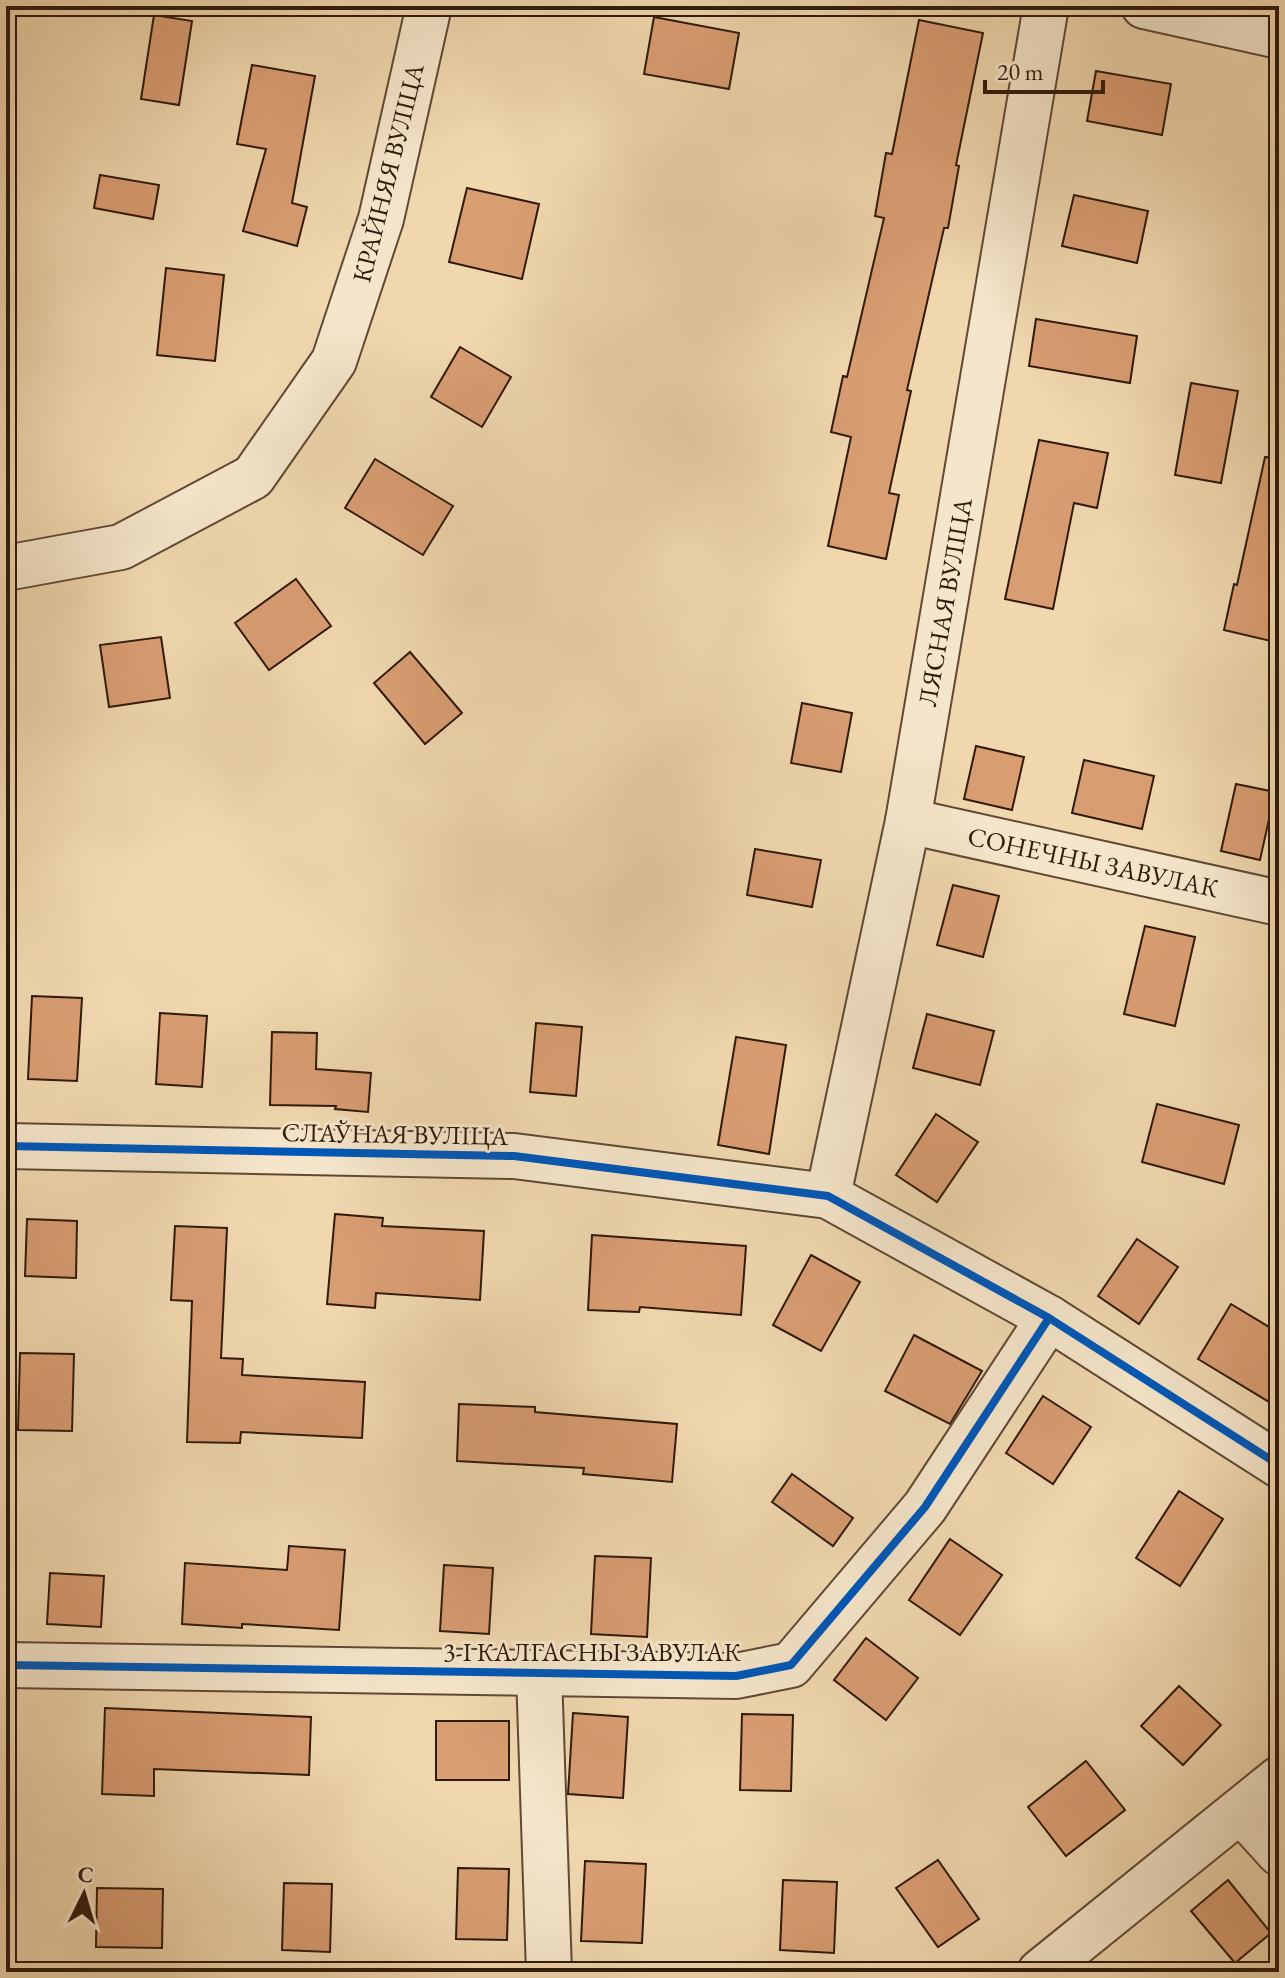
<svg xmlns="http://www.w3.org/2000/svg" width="1285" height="1978" viewBox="0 0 1285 1978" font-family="'EB Garamond',serif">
	<rect width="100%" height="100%" fill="#f0d7ae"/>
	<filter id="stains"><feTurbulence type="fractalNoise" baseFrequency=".0025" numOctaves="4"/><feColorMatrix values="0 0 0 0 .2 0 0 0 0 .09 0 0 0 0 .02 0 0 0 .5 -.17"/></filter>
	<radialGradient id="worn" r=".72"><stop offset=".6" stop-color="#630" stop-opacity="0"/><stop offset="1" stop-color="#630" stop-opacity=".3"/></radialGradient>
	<g fill="#d99d72" stroke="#2f1a0c" stroke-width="2">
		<path d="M 154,15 L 192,21 L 179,105 L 141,99 Z"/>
		<path d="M 654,17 L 739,33 L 729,89 L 644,74 Z"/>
		<path d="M 919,20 L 983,33 L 956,165 L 959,166 L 948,228 L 944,228 L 907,390 L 911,391 L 889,493 L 899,495 L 886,559 L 828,546 L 851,437 L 831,432 L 843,376 L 847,377 L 884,218 L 875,216 L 886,153 L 892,154 Z"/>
		<path d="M 252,65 L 315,76 L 292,203 L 307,207 L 297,246 L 243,231 L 266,149 L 237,144 Z"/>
		<path d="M 1096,71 L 1171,84 L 1162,135 L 1087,121 Z"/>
		<path d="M 100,175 L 159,185 L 153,219 L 94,208 Z"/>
		<path d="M 467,188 L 539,204 L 522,279 L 449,262 Z"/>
		<path d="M 1074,195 L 1148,211 L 1137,263 L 1062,246 Z"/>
		<path d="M 166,268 L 224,275 L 215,361 L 157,355 Z"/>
		<path d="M 1036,319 L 1137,336 L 1130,383 L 1029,366 Z"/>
		<path d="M 460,347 L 511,377 L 482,427 L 431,397 Z"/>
		<path d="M 1191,383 L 1238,391 L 1221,483 L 1175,475 Z"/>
		<path d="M 1039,440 L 1108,453 L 1097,508 L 1074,503 L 1053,609 L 1005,599 Z"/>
		<path d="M 1265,457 L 1279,458 L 1279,643 L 1224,630 L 1234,584 L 1237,585 Z"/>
		<path d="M 375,459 L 453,506 L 423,555 L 345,508 Z"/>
		<path d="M 296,579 L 331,626 L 269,670 L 235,623 Z"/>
		<path d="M 161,637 L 170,698 L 109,707 L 100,645 Z"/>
		<path d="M 410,652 L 462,713 L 425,744 L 374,683 Z"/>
		<path d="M 802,703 L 852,713 L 841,772 L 791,763 Z"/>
		<path d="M 976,746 L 1024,757 L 1012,810 L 964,799 Z"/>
		<path d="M 1084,760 L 1154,776 L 1142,829 L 1072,813 Z"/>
		<path d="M 1236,784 L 1275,792 L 1260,860 L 1221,851 Z"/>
		<path d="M 755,849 L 821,860 L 812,907 L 747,895 Z"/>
		<path d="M 953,885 L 999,896 L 983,957 L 937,945 Z"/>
		<path d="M 1145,926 L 1195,937 L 1175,1026 L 1124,1014 Z"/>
		<path d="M 32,996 L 82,998 L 77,1081 L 28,1079 Z"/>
		<path d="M 160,1013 L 207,1016 L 202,1087 L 156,1084 Z"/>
		<path d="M 927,1014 L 994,1031 L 980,1085 L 913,1068 Z"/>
		<path d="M 536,1023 L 582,1027 L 576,1096 L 530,1092 Z"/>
		<path d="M 272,1032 L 317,1033 L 316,1069 L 371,1073 L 368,1112 L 335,1109 L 336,1106 L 270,1105 Z"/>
		<path d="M 736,1037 L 786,1045 L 769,1154 L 718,1145 Z"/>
		<path d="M 1157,1104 L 1239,1125 L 1224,1184 L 1142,1162 Z"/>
		<path d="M 936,1114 L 978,1142 L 937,1202 L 896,1175 Z"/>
		<path d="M 335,1214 L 383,1218 L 382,1226 L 484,1231 L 480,1300 L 376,1293 L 375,1308 L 327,1304 Z"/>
		<path d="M 27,1219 L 77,1221 L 76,1278 L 25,1276 Z"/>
		<path d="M 175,1226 L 227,1228 L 221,1358 L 243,1359 L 242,1375 L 365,1382 L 362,1438 L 241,1432 L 240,1443 L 187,1442 L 192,1301 L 171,1300 Z"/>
		<path d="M 592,1235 L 746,1246 L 741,1315 L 640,1307 L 639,1312 L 588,1310 Z"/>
		<path d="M 1137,1239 L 1178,1267 L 1139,1324 L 1098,1296 Z"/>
		<path d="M 811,1255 L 860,1282 L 821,1351 L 773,1325 Z"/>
		<path d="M 1231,1304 L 1279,1333 L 1279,1408 L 1198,1359 Z"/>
		<path d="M 914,1335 L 982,1371 L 950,1424 L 885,1391 Z"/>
		<path d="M 20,1353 L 74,1354 L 72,1431 L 18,1430 Z"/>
		<path d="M 1043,1396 L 1091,1427 L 1053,1484 L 1006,1453 Z"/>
		<path d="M 459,1404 L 535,1407 L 535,1412 L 677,1424 L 672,1482 L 583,1474 L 584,1468 L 457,1461 Z"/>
		<path d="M 792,1474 L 853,1518 L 833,1546 L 772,1502 Z"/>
		<path d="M 1179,1491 L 1223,1519 L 1180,1586 L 1136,1558 Z"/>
		<path d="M 950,1539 L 1002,1575 L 960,1635 L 909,1600 Z"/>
		<path d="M 289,1546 L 345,1550 L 339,1630 L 242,1624 L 242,1628 L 182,1624 L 185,1563 L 287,1570 Z"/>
		<path d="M 595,1556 L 651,1558 L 647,1637 L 591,1634 Z"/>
		<path d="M 444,1565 L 493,1568 L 489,1634 L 440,1631 Z"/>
		<path d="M 50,1573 L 104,1576 L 101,1627 L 47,1624 Z"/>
		<path d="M 866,1638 L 918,1678 L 886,1720 L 834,1680 Z"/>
		<path d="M 1179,1686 L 1221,1725 L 1183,1765 L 1141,1726 Z"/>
		<path d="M 105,1708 L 311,1717 L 309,1775 L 154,1769 L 154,1796 L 102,1794 Z"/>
		<path d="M 573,1713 L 628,1717 L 623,1798 L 568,1794 Z"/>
		<path d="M 742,1714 L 793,1715 L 791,1791 L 740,1790 Z"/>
		<rect x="436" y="1721" width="73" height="59"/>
		<path d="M 1086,1761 L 1125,1810 L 1066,1856 L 1028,1807 Z"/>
		<path d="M 938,1860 L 979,1919 L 938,1947 L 896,1888 Z"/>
		<path d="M 585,1861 L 646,1864 L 642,1943 L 581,1941 Z"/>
		<path d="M 458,1868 L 509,1869 L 507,1940 L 456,1939 Z"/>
		<path d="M 783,1880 L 837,1882 L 834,1953 L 780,1950 Z"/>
		<path d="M 1228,1880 L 1271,1933 L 1235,1963 L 1191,1911 Z"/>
		<path d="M 284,1883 L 332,1884 L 330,1952 L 282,1950 Z"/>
		<path d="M 97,1888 L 163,1889 L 162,1948 L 96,1947 Z"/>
	</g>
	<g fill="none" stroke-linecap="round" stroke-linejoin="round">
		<g stroke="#5f4934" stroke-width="48">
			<g id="minor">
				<path d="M 1144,6 L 1279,36"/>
				<path d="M 6,568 L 121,547 L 253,477 L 334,361 L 381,219 L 429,6"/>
				<path d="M 908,821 L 1279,903"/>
				<path d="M 6,1146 L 514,1156 L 828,1196 L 1049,1318 L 1279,1465"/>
				<path d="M 828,1196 L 908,821 L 1046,6"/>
				<path d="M 6,1665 L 736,1676 L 791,1665 L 925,1507 L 1049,1318"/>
				<path d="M 539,1673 L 549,1972"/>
				<path d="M 1241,1811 L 1279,1853"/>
				<path d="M 1040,1972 L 1279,1779"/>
			</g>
		</g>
		<use href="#minor" stroke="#f5e5ca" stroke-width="44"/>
		<g stroke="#f5e5ca" stroke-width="13">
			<g id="cycleway">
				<path d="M 6,1146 L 514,1156 L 828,1196 L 1049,1318 L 1279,1465"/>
				<path d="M 6,1665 L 736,1676 L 791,1665 L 925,1507 L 1049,1318"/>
			</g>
		</g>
		<use href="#cycleway" stroke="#0057b8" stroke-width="8"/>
	</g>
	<g text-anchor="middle" stroke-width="6" stroke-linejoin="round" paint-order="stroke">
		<g font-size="26" fill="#2f1a0c" stroke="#f5e5ca">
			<text transform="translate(388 173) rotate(-76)" y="9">КРАЙНЯЯ ВУЛІЦА</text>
			<text transform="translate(945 602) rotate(-80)" y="9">ЛЯСНАЯ ВУЛІЦА</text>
			<text transform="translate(1093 862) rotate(12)" y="9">СОНЕЧНЫ ЗАВУЛАК</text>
			<text transform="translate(395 1134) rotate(1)" y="9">СЛАЎНАЯ ВУЛІЦА</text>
			<text x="592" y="1661">3-І КАЛГАСНЫ ЗАВУЛАК</text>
		</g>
	</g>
	<rect width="1285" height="1978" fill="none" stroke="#f0d7ae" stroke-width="32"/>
	<rect x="8" y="8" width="1269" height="1962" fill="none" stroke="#2f1a0c" stroke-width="4"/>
	<rect x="16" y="16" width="1253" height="1946" fill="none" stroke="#2f1a0c" stroke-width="2"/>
	<g transform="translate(84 1894) rotate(5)" stroke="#f5e5ca" stroke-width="6" paint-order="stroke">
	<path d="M0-6L14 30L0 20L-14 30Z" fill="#2f1a0c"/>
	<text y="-12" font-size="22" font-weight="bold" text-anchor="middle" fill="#2f1a0c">С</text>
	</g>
	<path d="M985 80v12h118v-12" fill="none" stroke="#2f1a0c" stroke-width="4"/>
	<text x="997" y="80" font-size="24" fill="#2f1a0c" stroke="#f5e5ca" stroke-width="6" paint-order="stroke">20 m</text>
	<rect width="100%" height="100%" filter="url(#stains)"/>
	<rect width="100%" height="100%" fill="url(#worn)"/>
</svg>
